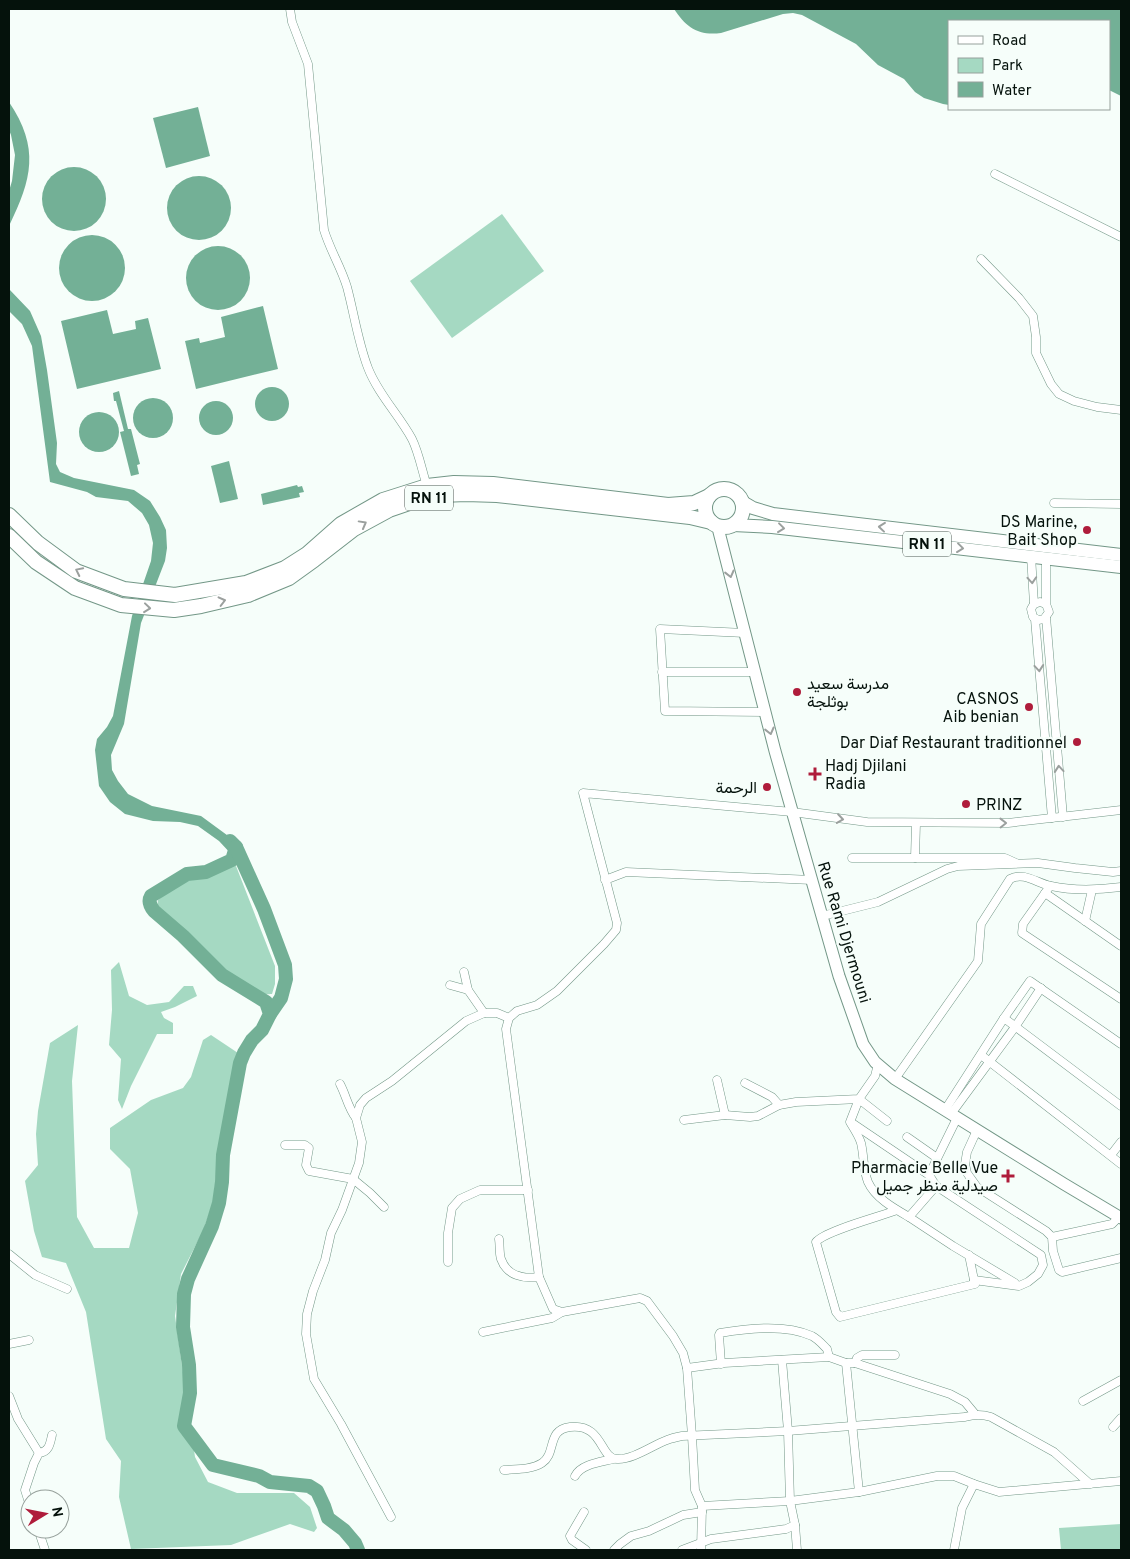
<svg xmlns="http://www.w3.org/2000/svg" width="1130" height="1559" viewBox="0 0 1130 1559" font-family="Overpass,Vazirmatn,sans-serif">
	<rect width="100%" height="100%" fill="#f6fefa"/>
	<g fill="#a5d9c2">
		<path d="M 502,214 L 544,271 L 452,338 L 410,281 Z"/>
		<path d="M 232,863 L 236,866 L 275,966 L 275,984 L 272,994 C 243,997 205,954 186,935 C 176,926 167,917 157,909 L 158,900 L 188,876 L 209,874 Z"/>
		<path d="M 119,962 L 129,996 L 147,1005 L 169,1002 L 184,986 L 193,986 L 197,996 L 175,1007 L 161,1012 L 164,1018 L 173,1023 L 173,1034 L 157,1034 L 131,1086 L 122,1109 L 118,1100 L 121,1059 L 109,1045 L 112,1010 L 111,970 Z"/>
		<path d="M 78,1025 L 72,1081 L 77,1217 L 94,1248 L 129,1248 L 138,1213 L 130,1169 L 110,1149 L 110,1128 L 151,1100 L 183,1088 L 191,1077 L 203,1040 L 211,1035 L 238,1053 L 219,1149 L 213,1203 L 203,1231 L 181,1274 L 175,1316 L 195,1457 L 208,1482 L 237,1493 L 294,1493 L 310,1507 L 317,1528 L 314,1532 L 290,1524 L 231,1545 L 131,1549 L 119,1497 L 121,1461 L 106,1439 L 86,1312 L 66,1263 L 42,1257 L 34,1231 L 25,1181 L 38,1165 L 36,1134 L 38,1111 L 50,1043 Z"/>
		<path d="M 1121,1524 L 1121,1550 L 1061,1550 L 1059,1528 Z"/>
	</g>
	<g fill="#73b096">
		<path d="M 674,9 L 1121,9 L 1121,96 L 1109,90 L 1109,21 L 949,21 L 949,105 L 943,104 L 924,98 L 915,92 L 904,79 L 878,65 L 856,44 L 802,15 L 793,13 L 783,14 L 721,33 C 698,36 686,27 674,9 Z"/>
		<path d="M 9,102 C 40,148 32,179 9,226 L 9,191 L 12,181 L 15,155 L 11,135 L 9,130 Z"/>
		<path d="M 198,107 L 210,156 L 166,168 L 153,118 Z"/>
		<circle cx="74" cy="199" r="32"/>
		<circle cx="199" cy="208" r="32"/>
		<circle cx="92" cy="268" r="33"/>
		<circle cx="218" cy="278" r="32"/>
		<path d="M 9,289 L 30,311 L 41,336 L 47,370 L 57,443 L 56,464 L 60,472 L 74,478 L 134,490 L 150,501 L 160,517 L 166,530 L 167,548 L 165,561 L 141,623 L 124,724 L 111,755 L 112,770 L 118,781 L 128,794 L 152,806 L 201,816 L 231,838 C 237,844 235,849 233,856 L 219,841 L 198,826 L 180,822 L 153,821 L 125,814 L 110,802 L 99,786 L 95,750 L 97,739 L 107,727 L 113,716 L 132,616 L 151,561 L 153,543 L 149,525 L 142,513 L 128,501 L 96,497 L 87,492 L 50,482 L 32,346 L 22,324 L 9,311 Z"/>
		<path d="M 263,306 L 278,369 L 196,389 L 185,341 L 199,338 L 200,343 L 225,337 L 221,317 Z"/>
		<path d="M 107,310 L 113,334 L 136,329 L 135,321 L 148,318 L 161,369 L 77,389 L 61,321 Z"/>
		<circle cx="272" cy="404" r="17"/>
		<path d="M 119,391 L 128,429 L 131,429 L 140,464 L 137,465 L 139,474 L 131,476 L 120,432 L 124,431 L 116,401 L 114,401 L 113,393 Z"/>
		<circle cx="153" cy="418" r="20"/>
		<circle cx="216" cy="418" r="17"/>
		<circle cx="99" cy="432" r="20"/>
		<path d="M 229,461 L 238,499 L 220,503 L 211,466 Z"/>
		<path d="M 297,485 L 298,487 L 302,486 L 304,492 L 299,493 L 300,497 L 263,505 L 261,494 Z"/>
	</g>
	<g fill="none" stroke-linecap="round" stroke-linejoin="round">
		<g stroke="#73b096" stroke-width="14">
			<path d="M 230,841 L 236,847 L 232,860 L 206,872 L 187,874 L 151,896 C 148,901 150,906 154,911 L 183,936 L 222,975 L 266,1002 L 270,1014 L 262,1030 L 252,1040 L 244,1053 L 240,1063 L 223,1155 L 222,1182 L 219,1203 L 212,1226 L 188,1279 L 184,1294 L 183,1327 L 189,1365 L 190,1393 L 184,1426 L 213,1465 L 259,1476 L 270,1482 L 309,1486 L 317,1491 L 324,1506 L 328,1518 L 344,1530 L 355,1543 L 358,1550"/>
			<path d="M 236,847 L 264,909 L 285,965 L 286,979 L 281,998 L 270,1014"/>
		</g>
		<g stroke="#739787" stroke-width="9">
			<g id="street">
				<path d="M 290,9 L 292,22 L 308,64 L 324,230 C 330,250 341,267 347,287 C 354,313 358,342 368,368 C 378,394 399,415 412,439 C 419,453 422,471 427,486"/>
				<path d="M 995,174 L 1121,237"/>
				<path d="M 981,259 L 1019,298 L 1033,316 L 1036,337 L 1036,353 L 1051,384 L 1059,394 L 1074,401 L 1097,407 L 1121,410"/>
				<path d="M 1054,503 L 1121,504"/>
				<path d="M 1031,556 L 1034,604"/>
				<path d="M 1046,604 L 1040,602 L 1034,604 L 1031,609 L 1033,617 L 1038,620 L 1044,619 L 1049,612 L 1046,604 L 1046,558"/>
				<path d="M 1046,617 L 1063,817"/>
				<path d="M 1035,619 L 1052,818"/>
				<path d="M 745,633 L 660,629 L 665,711 L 766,712"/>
				<path d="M 662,672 L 755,672"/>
				<path d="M 852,858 L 1005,858 L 1016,863"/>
				<path d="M 915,858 L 916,823"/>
				<path d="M 605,880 L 626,872 L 812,880"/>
				<path d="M 1050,886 L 1023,924 L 1022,933 L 1121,999"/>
				<path d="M 1045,893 L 1121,946"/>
				<path d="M 822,916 L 878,902 L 947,869 L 958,866 L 1038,863 L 1075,868 L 1113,872 L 1121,871"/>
				<path d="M 1085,921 L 1092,890"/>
				<path d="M 464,972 L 468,990 L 484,1013"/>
				<path d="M 450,985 L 468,990"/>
				<path d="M 1004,1018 L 1121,1106"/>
				<path d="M 981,1055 L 1121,1164"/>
				<path d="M 895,1079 L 978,961 L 981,924 L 1010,879 C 1024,871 1038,884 1051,886 C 1074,891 1098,890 1121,887"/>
				<path d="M 717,1080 L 725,1115"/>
				<path d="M 745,1083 L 772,1097 L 779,1105"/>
				<path d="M 340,1084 C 346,1095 348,1108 356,1118"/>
				<path d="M 945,1110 L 1004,1018 L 1030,981 L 1121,1044"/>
				<path d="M 951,1114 L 1015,1027 L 1041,988"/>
				<path d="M 684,1120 L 725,1115 L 750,1117 L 758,1116 L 779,1105 L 796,1102 L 859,1099 L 875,1076 L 878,1064"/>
				<path d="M 887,1121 L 859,1099 L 850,1122 C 854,1129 859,1136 861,1143 C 864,1155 863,1170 868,1182 C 875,1198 895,1209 909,1217 L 936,1186 L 1041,1255 L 1043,1265 L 1038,1274 L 1028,1282 L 1019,1286 L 974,1280 L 975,1284 L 840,1317 L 836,1312 L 816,1242 C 824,1231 882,1216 897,1210"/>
				<path d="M 852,1123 L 929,1175 L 936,1186"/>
				<path d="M 977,1130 L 967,1152 L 965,1164 L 967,1173 L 977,1187 L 1046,1231 L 1052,1237 L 1053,1251 L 1059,1270 L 1062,1272 L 1121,1258"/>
				<path d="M 907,1137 L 937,1158"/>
				<path d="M 285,1145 L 305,1145 L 309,1148 L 306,1165 L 309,1171 L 353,1179 L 370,1193 L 384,1207"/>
				<path d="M 1111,1155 L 1121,1142"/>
				<path d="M 929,1175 L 957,1118"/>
				<path d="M 909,1217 L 953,1246 L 1015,1283"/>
				<path d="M 1052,1237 L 1112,1224 L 1119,1217"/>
				<path d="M 499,1239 C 500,1245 499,1253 501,1259 C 507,1276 524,1279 539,1277"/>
				<path d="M 9,1254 L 35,1275 L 67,1289"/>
				<path d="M 969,1255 L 974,1280"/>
				<path d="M 448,1262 L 448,1233 L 452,1208 L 460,1199 L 480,1190 L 528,1190"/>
				<path d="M 483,1332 L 552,1318 L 562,1312"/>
				<path d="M 9,1344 L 29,1340"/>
				<path d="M 846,1363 L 859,1492"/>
				<path d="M 855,1363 L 857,1358 L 862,1355 L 895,1355"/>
				<path d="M 721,1364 L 719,1335 L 720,1333 C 748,1328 786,1324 812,1336 C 818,1339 823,1345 827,1349 L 829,1357"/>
				<path d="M 687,1368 L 724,1363 L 829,1357 L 846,1363 L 855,1363 L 950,1394 L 965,1402 L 975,1414"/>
				<path d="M 9,1396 L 18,1419 L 39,1453"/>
				<path d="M 1083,1401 L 1121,1380"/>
				<path d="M 1113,1427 L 1121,1418"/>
				<path d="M 504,1470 C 516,1469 531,1470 542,1463 C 557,1453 546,1430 570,1427 C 603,1423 600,1459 617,1459 C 633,1460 653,1445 667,1440 C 672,1438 677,1437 682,1436 L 788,1431 L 965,1417 C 975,1414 982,1414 991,1417 L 1054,1452 L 1090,1484"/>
				<path d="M 575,1476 C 581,1464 601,1462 613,1459"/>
				<path d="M 30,1506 L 25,1490 L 34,1463 L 39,1453 C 49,1452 50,1444 52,1435"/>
				<path d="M 702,1506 L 790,1501 L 859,1492 L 937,1476 L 954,1476 L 974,1484 L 999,1492 L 1121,1481"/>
				<path d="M 584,1512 L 570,1536 L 572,1540 L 586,1550"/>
				<path d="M 391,1517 L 341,1424 L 314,1379 L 306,1334 L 307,1314 L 313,1291 L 325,1260 L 331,1233 L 342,1210 L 359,1163 L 362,1142 L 356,1118 L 360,1105 L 366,1098 L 392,1081 L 466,1021 L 484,1013 L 497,1013 L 509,1018"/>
				<path d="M 795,1525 L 797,1550"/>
				<path d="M 38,1529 L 45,1550"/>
				<path d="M 614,1550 L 620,1544 L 631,1536 L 649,1531 L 683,1515 L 702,1512"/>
				<path d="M 682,1550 L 711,1539 L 786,1529 L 795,1525 L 790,1501 L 788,1431 L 782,1360"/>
				<path d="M 701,1550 L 702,1506 L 695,1490 L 692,1436 L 687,1368 L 683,1353 L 673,1336 L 647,1301 L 640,1298 L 562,1312 L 553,1309 L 539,1277 L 506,1029 L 509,1018 L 517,1011 L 537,1005 L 557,991 L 604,944 L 616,930 L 617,923 L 583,793 L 792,812 L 867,822 L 1008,823 L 1121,810"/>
				<path d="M 954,1550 L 962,1508 L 974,1484"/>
			</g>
		</g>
		<g stroke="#739787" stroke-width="13">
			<path id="secondary" d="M 719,527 L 719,532 L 775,751 L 839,976 L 863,1044 L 875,1062 L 895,1079 L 1064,1184 L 1121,1218"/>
		</g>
		<g stroke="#739787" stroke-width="14">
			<g id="primary">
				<path d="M 741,501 L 753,508 L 773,514 L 1121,555"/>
				<path d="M 733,525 L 772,527 L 1121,567"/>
			</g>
		</g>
		<g stroke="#739787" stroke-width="16">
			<g id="highway">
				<circle cx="724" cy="508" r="19"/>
				<path d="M 9,515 L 38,543 L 76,571 L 124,589 L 175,595 L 246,583 L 285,568 L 307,554 L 341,524 L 383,500 L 427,486 L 454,483 L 493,484 L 668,505 L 694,503 L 709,496"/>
				<path d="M 9,536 L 36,562 L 75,588 L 121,605 L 174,610 L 201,606 L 248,595 L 289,578 L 314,560 L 354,529 L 389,510 L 418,500 L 441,495 L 466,494 L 497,495 L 690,517 L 711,522"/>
			</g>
		</g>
		<use href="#street" stroke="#fff" stroke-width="8"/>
		<use href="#secondary" stroke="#fff" stroke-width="11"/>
		<use href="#primary" stroke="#fff" stroke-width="12"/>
		<use href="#highway" stroke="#fff" stroke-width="14"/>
	</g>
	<defs><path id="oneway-chevron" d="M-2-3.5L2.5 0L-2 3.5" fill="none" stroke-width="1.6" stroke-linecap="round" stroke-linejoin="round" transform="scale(1.25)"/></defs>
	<g stroke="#9ba09e">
		<use href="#oneway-chevron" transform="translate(363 524) rotate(-29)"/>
		<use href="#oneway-chevron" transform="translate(882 527) rotate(-174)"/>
		<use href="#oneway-chevron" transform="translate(781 528) rotate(7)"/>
		<use href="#oneway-chevron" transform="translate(960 548) rotate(7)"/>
		<use href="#oneway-chevron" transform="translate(79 571) rotate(-154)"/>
		<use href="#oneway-chevron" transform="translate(730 574) rotate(76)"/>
		<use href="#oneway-chevron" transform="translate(1032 580) rotate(86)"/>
		<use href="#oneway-chevron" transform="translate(222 601) rotate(-14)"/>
		<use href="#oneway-chevron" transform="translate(147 608) rotate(6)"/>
		<use href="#oneway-chevron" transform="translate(1039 668) rotate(85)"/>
		<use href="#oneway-chevron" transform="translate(770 731) rotate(76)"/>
		<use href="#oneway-chevron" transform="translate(1059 769) rotate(-95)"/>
		<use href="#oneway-chevron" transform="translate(840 819) rotate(8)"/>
		<use href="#oneway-chevron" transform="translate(1003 823) rotate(-1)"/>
	</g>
	<g fill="#af1c3b" stroke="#f6fefa" stroke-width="2">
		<circle cx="1087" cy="530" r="5"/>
		<circle cx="797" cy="692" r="5"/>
		<circle cx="1029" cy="707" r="5"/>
		<circle cx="1077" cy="742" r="5"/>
		<path d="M812.5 766.5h5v5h5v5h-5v5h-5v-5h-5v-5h5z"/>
		<circle cx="767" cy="787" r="5"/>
		<circle cx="966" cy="804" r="5"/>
		<path d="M1005.5 1168.5h5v5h5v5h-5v5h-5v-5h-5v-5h5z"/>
	</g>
	<g text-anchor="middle" stroke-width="4.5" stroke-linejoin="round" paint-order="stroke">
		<g fill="#f6fefa" stroke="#4d5953" stroke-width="1">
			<rect x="405" y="485.5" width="48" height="25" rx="4"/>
			<rect x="903" y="531.5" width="48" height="25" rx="4"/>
		</g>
		<g font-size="15" font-weight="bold" fill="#05120c">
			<text x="429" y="503">RN 11</text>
			<text x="927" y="549">RN 11</text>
		</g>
		<g font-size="16" fill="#05120c" stroke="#f6fefa" text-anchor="end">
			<text x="1077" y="527">DS Marine,<tspan x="1077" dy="18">Bait Shop</tspan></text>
			<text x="807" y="689" text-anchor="start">مدرسة سعيد<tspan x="807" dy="18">بوثلجة</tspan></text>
			<text x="1019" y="704">CASNOS<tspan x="1019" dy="18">Aib benian</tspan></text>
			<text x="1067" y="748">Dar Diaf Restaurant traditionnel</text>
			<text x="825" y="771" text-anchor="start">Hadj Djilani<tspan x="825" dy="18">Radia</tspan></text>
			<text x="757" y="793">الرحمة</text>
			<text x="976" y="810" text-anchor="start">PRINZ</text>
			<text x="998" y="1173">Pharmacie Belle Vue<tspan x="998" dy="18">صيدلية منظر جميل</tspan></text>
		</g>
		<g font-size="16" fill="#05120c" stroke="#f6fefa">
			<text transform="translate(845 932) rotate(73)" y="6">Rue Rami Djermouni</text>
		</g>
	</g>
	<rect width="1130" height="1559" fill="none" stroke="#05120c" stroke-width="20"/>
	<rect x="948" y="20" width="162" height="90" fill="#f6fefa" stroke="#96a09b"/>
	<rect x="958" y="36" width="25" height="8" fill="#ffffff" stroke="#96a09b"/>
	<text x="992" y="45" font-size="15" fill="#05120c">Road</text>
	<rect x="958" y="58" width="25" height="15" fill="#a5d9c2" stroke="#96a09b"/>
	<text x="992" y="70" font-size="15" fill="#05120c">Park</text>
	<rect x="958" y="82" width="25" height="15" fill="#73b096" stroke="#96a09b"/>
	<text x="992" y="95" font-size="15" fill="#05120c">Water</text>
	<g transform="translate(45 1514) rotate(80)"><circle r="24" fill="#f6fefa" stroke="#96a09b"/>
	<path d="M0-4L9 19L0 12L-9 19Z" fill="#af1c3b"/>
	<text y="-8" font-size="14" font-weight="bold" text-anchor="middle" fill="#05120c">N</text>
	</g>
</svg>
